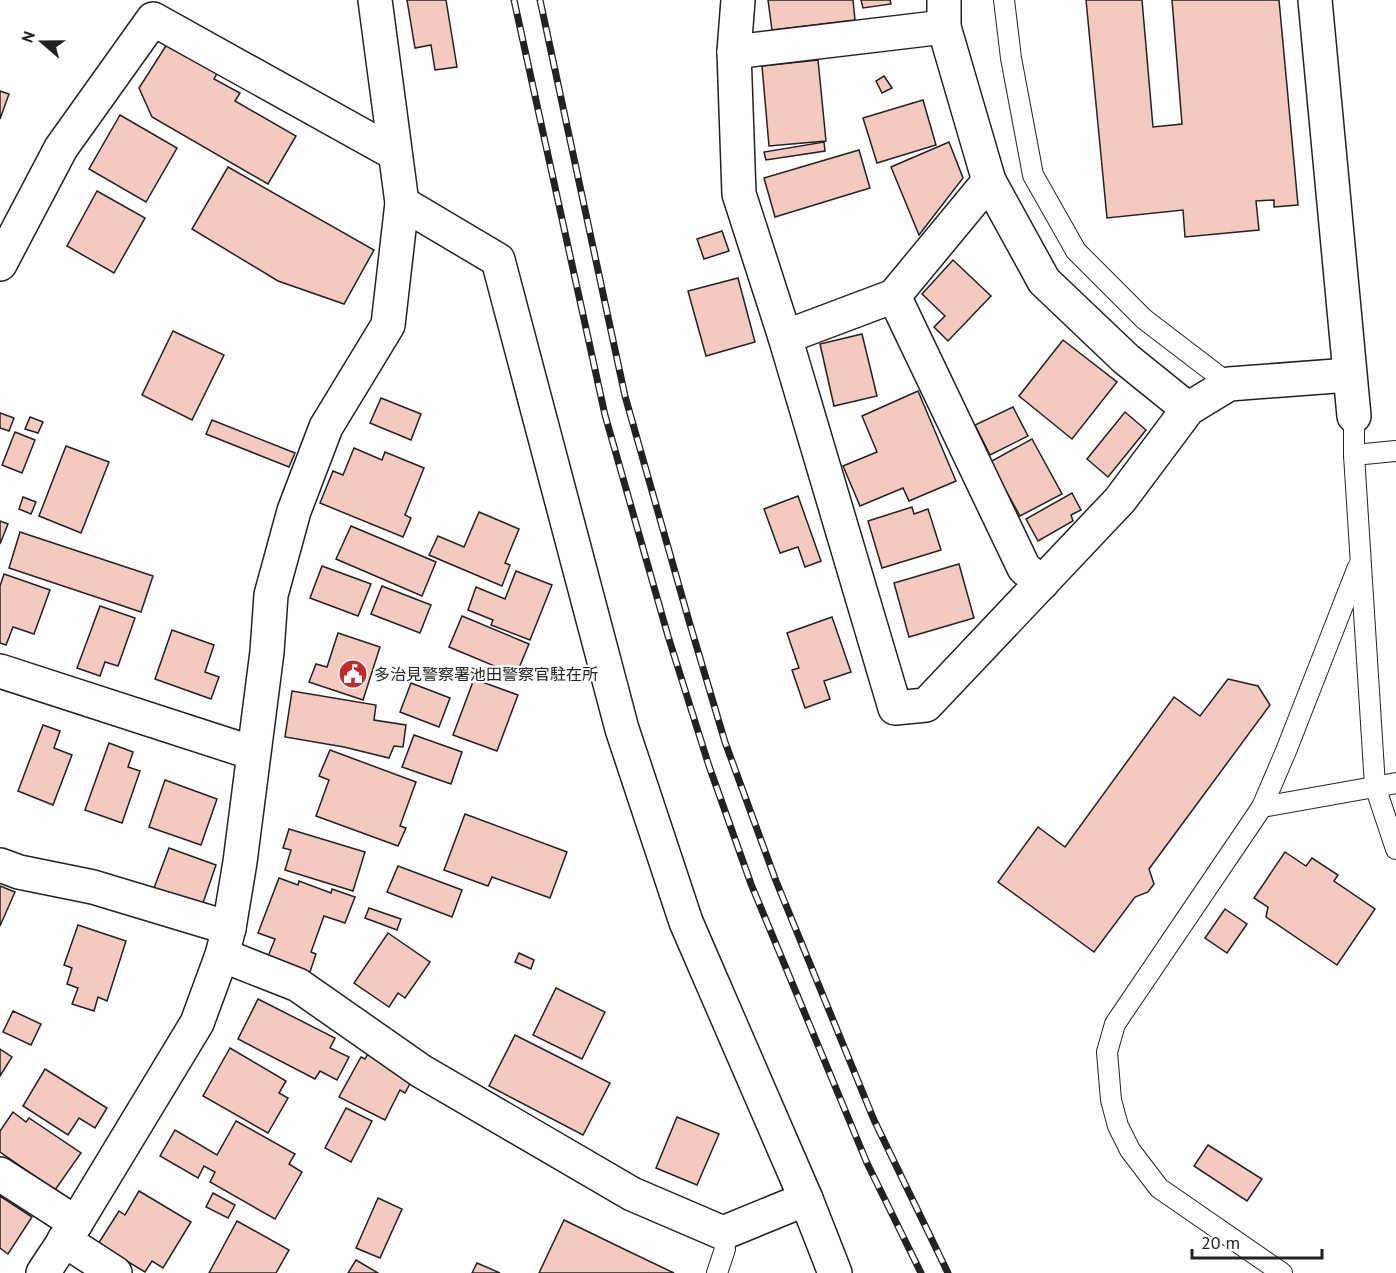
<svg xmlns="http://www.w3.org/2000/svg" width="1396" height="1273" viewBox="0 0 1396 1273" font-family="'PT Sans','Noto Sans JP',sans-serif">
	<rect width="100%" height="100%" fill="#fff"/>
	<g fill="#f3c9c0" stroke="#222" stroke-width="1.5">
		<path d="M 407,0 L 446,0 L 457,67 L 435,70 L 431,45 L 415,48 Z"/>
		<path d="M 768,0 L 853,0 L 855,20 L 772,30 Z"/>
		<path d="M 861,0 L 890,0 L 891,4 L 863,8 Z"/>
		<path d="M 1086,0 L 1142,0 L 1153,127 L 1182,124 L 1172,0 L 1279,0 L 1298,205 L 1274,207 L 1274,200 L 1256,201 L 1259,230 L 1185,237 L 1183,210 L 1107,218 Z"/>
		<path d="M 169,41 L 219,70 L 214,79 L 240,93 L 235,101 L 296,136 L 268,184 L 152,117 L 139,88 Z"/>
		<path d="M 818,60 L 826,141 L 769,146 L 762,66 Z"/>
		<path d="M 884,76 L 892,88 L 882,93 L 876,81 Z"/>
		<path d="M 0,91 L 9,94 L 0,119 Z"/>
		<path d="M 923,100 L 936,145 L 877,163 L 863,118 Z"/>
		<path d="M 120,115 L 177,148 L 146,202 L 89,169 Z"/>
		<path d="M 824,142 L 825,151 L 766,160 L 764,152 Z"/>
		<path d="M 949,142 L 963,178 L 919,235 L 891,167 Z"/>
		<path d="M 859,150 L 870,188 L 775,217 L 764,178 Z"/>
		<path d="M 228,167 L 374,250 L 344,304 L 278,281 L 192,229 Z"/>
		<path d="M 97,191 L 145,218 L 114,273 L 67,246 Z"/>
		<path d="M 722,231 L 729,251 L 704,259 L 697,239 Z"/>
		<path d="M 953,260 L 991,296 L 948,341 L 934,327 L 945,316 L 922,294 Z"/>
		<path d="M 738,278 L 755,342 L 706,356 L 688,291 Z"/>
		<path d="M 173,331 L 224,355 L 192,420 L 142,395 Z"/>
		<path d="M 862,334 L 877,396 L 834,406 L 820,344 Z"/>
		<path d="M 1063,340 L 1117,382 L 1072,439 L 1019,396 Z"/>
		<path d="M 918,391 L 956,481 L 909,501 L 903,488 L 860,506 L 843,466 L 877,452 L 862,416 Z"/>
		<path d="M 381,398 L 421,414 L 411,440 L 370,423 Z"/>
		<path d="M 1013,407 L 1028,436 L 990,455 L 975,425 Z"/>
		<path d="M 1125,412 L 1146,430 L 1108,477 L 1087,459 Z"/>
		<path d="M 0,413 L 14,418 L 9,431 L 0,428 Z"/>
		<path d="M 30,417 L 43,422 L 38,433 L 25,429 Z"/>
		<path d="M 212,420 L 295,453 L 289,467 L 206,434 Z"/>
		<path d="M 15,432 L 35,440 L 22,473 L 2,465 Z"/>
		<path d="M 1032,439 L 1062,494 L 1020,516 L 990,462 Z"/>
		<path d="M 66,446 L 109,462 L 81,533 L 39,516 Z"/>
		<path d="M 354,448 L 382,460 L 385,452 L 424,468 L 405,515 L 411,518 L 403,537 L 320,503 L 333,471 L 343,475 Z"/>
		<path d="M 1072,493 L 1081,510 L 1071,515 L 1073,521 L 1038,541 L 1026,519 Z"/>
		<path d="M 798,496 L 821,561 L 805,567 L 798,547 L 780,553 L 764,509 Z"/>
		<path d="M 23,497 L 36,502 L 31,514 L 19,509 Z"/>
		<path d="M 912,507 L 914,514 L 928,509 L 941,550 L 882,568 L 868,521 Z"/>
		<path d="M 479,512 L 519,529 L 505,563 L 510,565 L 502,586 L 429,555 L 438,536 L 464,547 Z"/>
		<path d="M 0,521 L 8,524 L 0,544 Z"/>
		<path d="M 351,526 L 436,562 L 422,596 L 336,559 Z"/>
		<path d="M 20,532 L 153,576 L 141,612 L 9,568 Z"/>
		<path d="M 959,564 L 974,618 L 909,637 L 894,583 Z"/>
		<path d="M 322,566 L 371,584 L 358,616 L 310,598 Z"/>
		<path d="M 516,571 L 552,585 L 530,640 L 491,625 L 493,620 L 468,610 L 476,587 L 505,599 Z"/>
		<path d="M 4,574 L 50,590 L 34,634 L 13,627 L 6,645 L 0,643 L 0,586 Z"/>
		<path d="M 382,586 L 431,605 L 420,633 L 371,614 Z"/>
		<path d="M 100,606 L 135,618 L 118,666 L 105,662 L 100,676 L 77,668 Z"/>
		<path d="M 462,616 L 529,644 L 516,675 L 449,647 Z"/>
		<path d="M 832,617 L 851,672 L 824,681 L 830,699 L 805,708 L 792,670 L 799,668 L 787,633 Z"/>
		<path d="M 172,630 L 214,645 L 205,672 L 219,677 L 211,699 L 155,679 Z"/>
		<path d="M 338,633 L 380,647 L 363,700 L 309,682 L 316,664 L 327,667 Z"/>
		<path d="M 474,679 L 518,695 L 497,751 L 453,735 Z"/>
		<path d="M 1228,679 L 1258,686 L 1270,705 L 1149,869 L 1154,884 L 1148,892 L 1135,897 L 1094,952 L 998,882 L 1038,827 L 1065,847 L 1174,697 L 1200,716 Z"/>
		<path d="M 411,683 L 450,698 L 439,727 L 400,712 Z"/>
		<path d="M 292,691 L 376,705 L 374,720 L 406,725 L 403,747 L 394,746 L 389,758 L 344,747 L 285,737 Z"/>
		<path d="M 43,725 L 60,731 L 54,748 L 72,755 L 53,805 L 18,791 Z"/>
		<path d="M 414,735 L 462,752 L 451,784 L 402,767 Z"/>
		<path d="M 109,743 L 133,752 L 128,767 L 140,771 L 122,823 L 85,810 Z"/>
		<path d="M 330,750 L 416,782 L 400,826 L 406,828 L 398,846 L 316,816 L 329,780 L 319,776 Z"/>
		<path d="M 165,780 L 217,799 L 201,845 L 149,827 Z"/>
		<path d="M 465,814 L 567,852 L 550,898 L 492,877 L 488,886 L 444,870 Z"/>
		<path d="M 289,829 L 365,852 L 353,891 L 285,870 L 291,850 L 283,848 Z"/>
		<path d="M 169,848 L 216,865 L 202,906 L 154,888 Z"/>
		<path d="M 1285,852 L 1306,866 L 1312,858 L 1338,875 L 1334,881 L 1375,909 L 1337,965 L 1266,917 L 1268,907 L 1254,898 Z"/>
		<path d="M 398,866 L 462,890 L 452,917 L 387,892 Z"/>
		<path d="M 279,878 L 298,885 L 299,881 L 331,893 L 332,889 L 355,897 L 345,923 L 324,916 L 311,952 L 316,954 L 309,975 L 267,959 L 275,939 L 258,933 Z"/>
		<path d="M 0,886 L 15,892 L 0,926 Z"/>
		<path d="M 369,908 L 401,919 L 397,930 L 365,918 Z"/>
		<path d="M 1225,909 L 1247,924 L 1227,953 L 1205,938 Z"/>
		<path d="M 78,925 L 126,941 L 107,1001 L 98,997 L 94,1011 L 72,1004 L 78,988 L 67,984 L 72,968 L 64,965 Z"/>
		<path d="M 388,933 L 430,962 L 405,998 L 398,993 L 389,1007 L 354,983 Z"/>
		<path d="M 519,953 L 534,960 L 531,969 L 515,962 Z"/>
		<path d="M 556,988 L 605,1012 L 582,1059 L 533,1035 Z"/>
		<path d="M 258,999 L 335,1038 L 330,1048 L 349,1057 L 337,1080 L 320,1071 L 315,1079 L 238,1039 Z"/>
		<path d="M 13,1011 L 41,1024 L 31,1045 L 3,1032 Z"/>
		<path d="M 515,1035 L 610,1083 L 583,1135 L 489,1086 Z"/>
		<path d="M 230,1048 L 286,1081 L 279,1093 L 288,1098 L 268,1133 L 203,1096 Z"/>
		<path d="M 0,1049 L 12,1057 L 0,1076 Z"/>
		<path d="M 369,1052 L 414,1076 L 405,1093 L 400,1090 L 385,1120 L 339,1097 L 361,1057 L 365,1059 Z"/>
		<path d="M 45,1069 L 107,1108 L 95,1128 L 79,1118 L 68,1135 L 23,1106 Z"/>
		<path d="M 346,1108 L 372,1121 L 351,1162 L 325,1148 Z"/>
		<path d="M 13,1112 L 26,1122 L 29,1118 L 81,1153 L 55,1190 L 0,1152 L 0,1131 Z"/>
		<path d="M 677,1117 L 719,1134 L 697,1185 L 656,1168 Z"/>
		<path d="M 236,1121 L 295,1154 L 289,1164 L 302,1172 L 275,1219 L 210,1182 L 215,1172 L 204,1166 L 198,1178 L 160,1156 L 175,1130 L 217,1155 Z"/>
		<path d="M 1208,1145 L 1262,1179 L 1247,1201 L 1194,1166 Z"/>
		<path d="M 139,1191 L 191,1222 L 163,1268 L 152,1261 L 145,1272 L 98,1244 L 119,1211 L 125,1215 Z"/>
		<path d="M 213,1193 L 235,1205 L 228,1218 L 206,1207 Z"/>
		<path d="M 0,1196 L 32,1217 L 8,1254 L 0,1248 Z"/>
		<path d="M 378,1198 L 402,1209 L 380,1258 L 356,1248 Z"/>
		<path d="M 564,1220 L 630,1252 L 674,1273 L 539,1273 Z"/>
		<path d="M 237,1221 L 289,1250 L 276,1273 L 209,1273 Z"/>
		<path d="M 356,1260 L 378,1273 L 348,1273 Z"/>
		<path d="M 477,1263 L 500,1273 L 472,1273 Z"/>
	</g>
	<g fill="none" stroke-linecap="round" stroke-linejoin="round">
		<g stroke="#222" stroke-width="22">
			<g id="lane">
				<path d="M 1004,0 L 1011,58 L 1033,175 L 1076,251 L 1144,319 L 1229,384"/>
				<path d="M 1354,416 L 1354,455 L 1396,451"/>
				<path d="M 1354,455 L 1375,786 L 1396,849"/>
				<path d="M 1262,807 L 1286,751 L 1358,567"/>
				<path d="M 717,1273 L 725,1249 L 723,1233"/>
				<path d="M 1282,1273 L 1159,1188 L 1130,1150 L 1118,1126 L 1111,1100 L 1107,1052 L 1115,1024 L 1262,807 L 1396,783"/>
			</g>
		</g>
		<g stroke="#222" stroke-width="36">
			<g id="street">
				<path d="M 738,0 L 734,52 L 739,194 L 785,337 L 895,708 L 926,705 L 1120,500 L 1188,409 L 1229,384 L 1349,375"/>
				<path d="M 944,0 L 944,27 L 989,181 L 1044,281 L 1126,359 L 1188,409"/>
				<path d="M 1315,0 L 1354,416"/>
				<path d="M 734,52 L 944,27"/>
				<path d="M 0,264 L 61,148 L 153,19 L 394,153"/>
				<path d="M 894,296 L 1024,568 L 1042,583"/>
				<path d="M 785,337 L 894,296 L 989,181"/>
				<path d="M 0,671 L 253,753"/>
				<path d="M 0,865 L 19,872 L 93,887 L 229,928"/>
				<path d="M 222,955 L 298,985 L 421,1071 L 632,1194 L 723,1233 L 806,1199"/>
				<path d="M 0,1174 L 76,1223"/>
				<path d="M 64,1240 L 115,1273"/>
				<path d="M 43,1273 L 76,1223 L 197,1023 L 222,955 L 229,928 L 240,862 L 267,652 L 271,595 L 294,511 L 326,427 L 388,325 L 402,203 L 375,0"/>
			</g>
		</g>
		<g stroke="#222" stroke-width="36">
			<path id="secondary" d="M 402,203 L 498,260 L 622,729 L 686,922 L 806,1199 L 835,1273"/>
		</g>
		<use href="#lane" stroke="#fff" stroke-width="20"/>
		<use href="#street" stroke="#fff" stroke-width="33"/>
		<use href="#secondary" stroke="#fff" stroke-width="33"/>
		<g stroke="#222" stroke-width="7">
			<g id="rail">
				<path d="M 514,0 L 605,415 L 668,636 L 709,766 L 751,884 L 867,1163 L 921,1273"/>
				<path d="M 540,0 L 625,396 L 689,621 L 725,742 L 776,881 L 874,1120 L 948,1273"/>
			</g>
		</g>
		<use href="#rail" stroke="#fff" stroke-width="4.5" stroke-dasharray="14" stroke-linecap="butt"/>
	</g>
	<defs>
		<g id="civic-disc" transform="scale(1.5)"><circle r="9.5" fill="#c62828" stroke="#fff"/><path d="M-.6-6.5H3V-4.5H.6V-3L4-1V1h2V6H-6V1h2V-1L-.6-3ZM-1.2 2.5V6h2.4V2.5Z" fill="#fff"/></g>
	</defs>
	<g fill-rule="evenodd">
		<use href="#civic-disc" x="353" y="674"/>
	</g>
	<g text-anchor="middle" stroke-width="4.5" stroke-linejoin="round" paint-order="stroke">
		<g font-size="16" fill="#222" stroke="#fff" text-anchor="start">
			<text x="374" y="680">多治見警察署池田警察官駐在所</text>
		</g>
	</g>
	<g transform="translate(42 42) rotate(290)" stroke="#ffffff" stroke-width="4.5" paint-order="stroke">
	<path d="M0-4.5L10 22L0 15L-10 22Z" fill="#222222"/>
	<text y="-9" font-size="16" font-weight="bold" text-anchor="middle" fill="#222222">N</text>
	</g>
	<path d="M1192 1249v9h130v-9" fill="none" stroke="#222222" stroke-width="3"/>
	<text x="1201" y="1249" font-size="18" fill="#222222" stroke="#ffffff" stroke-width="4.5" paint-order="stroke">20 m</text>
</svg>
